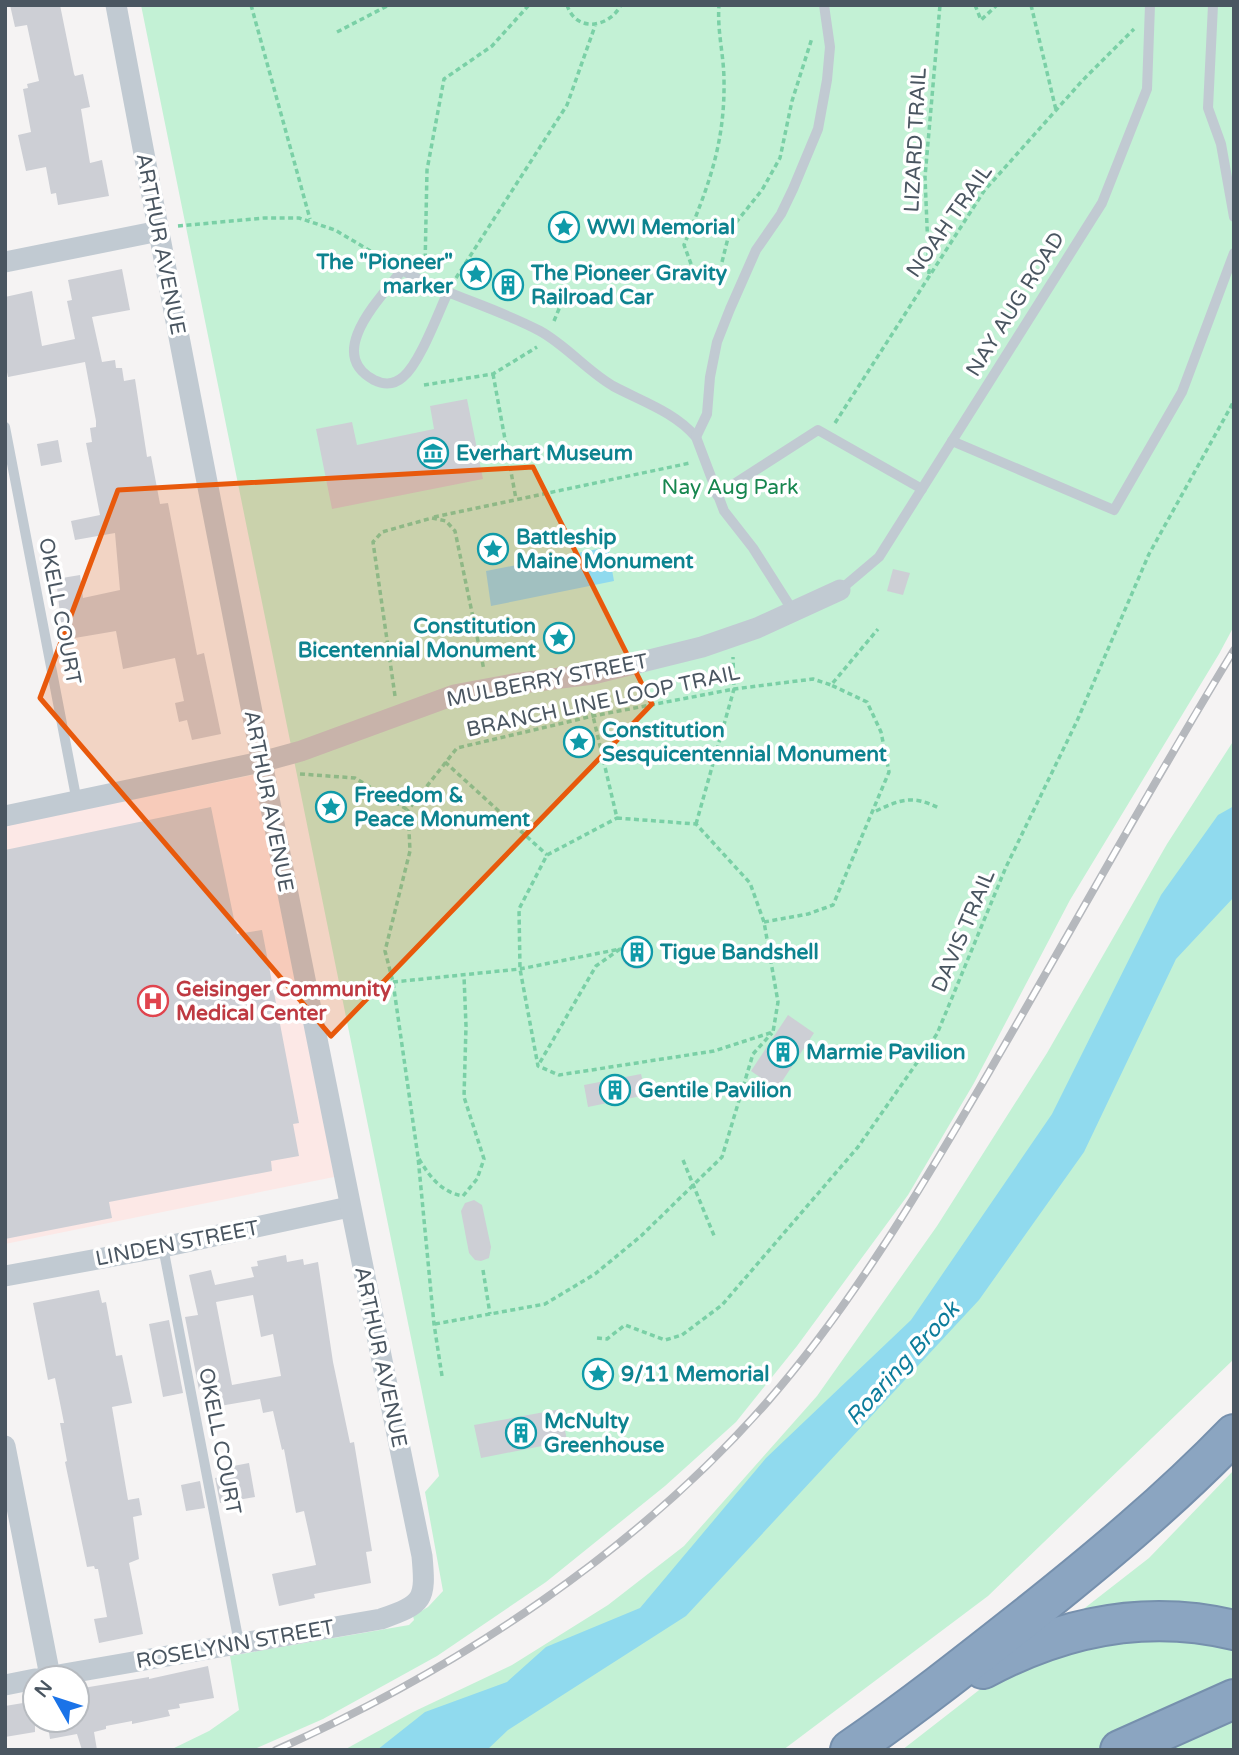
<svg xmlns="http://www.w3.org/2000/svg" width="1239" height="1755" viewBox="0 0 1239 1755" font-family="'Varela Round',sans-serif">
	<rect width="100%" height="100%" fill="#f5f3f3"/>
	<path fill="#fce8e6" d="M 258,774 L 334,1177 L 5,1244 L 5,825 Z"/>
	<g fill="#c3f1d5">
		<path d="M 141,5 L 1234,5 L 1234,626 L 1219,654 L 1070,900 L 974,1083 L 908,1195 L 797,1346 L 736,1422 L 665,1486 L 546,1582 L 437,1656 L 323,1719 L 252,1750 L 170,1750 L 209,1731 L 239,1710 L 230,1656 L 409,1625 L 414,1620 L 413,1616 L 428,1607 L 443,1591 L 425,1492 L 439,1476 Z"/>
		<path d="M 1234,740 L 1234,1359 L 988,1596 L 783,1750 L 344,1750 L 413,1712 L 512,1665 L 608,1605 L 684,1546 L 817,1396 L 937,1226 L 1047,1053 L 1167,844 Z"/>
		<path d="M 1234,1470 L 1234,1750 L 902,1750 L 1149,1558 Z"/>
	</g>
	<g fill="#90daee">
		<path d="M 608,547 L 614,581 L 491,606 L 486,571 Z"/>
		<path d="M 1234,806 L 1234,897 L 1176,959 L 1084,1152 L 979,1300 L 686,1616 L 508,1730 L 487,1750 L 377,1750 L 425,1712 L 507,1682 L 546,1647 L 640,1608 L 766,1458 L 911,1320 L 1052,1114 L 1161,895 L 1218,815 Z"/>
	</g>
	<g fill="#cdcfd5" fill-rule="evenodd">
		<path d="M 10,5 L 60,5 L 74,74 L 75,76 L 83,74 L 90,107 L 81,109 L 90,163 L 102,160 L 109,196 L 58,205 L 56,193 L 51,194 L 46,167 L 26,171 L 18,135 L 31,132 L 23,89 L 28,88 L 27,84 L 39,81 L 27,25 L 15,27 Z"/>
		<path d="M 122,269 L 130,310 L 92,317 L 102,362 L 115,360 L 116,368 L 122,368 L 124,381 L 135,379 L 147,457 L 151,456 L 160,504 L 168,503 L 197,655 L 204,653 L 221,734 L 192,740 L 187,720 L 179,722 L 175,703 L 184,701 L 175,658 L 123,669 L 116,631 L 63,640 L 56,579 L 80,575 L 83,598 L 120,590 L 115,533 L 75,540 L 71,521 L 100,515 L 86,443 L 92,442 L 90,428 L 96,427 L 96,421 L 85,362 L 8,377 L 5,362 L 5,297 L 32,291 L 42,346 L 75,339 L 67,301 L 72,300 L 68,280 Z"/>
		<path d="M 467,399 L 483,479 L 332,509 L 316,429 L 352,422 L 357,445 L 434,429 L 430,406 Z"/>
		<path d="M 58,440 L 62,462 L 41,466 L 37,444 Z"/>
		<path d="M 893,569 L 910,573 L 903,595 L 887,591 Z"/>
		<path d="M 211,807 L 237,934 L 262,930 L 299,1123 L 293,1124 L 299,1156 L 271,1161 L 272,1171 L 109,1202 L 112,1218 L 5,1239 L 5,850 Z"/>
		<circle cx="637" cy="953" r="16"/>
		<path d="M 788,1015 L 814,1033 L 777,1089 L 751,1071 Z"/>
		<path d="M 641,1074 L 646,1095 L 588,1107 L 584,1085 Z"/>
		<path d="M 474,1200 L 482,1205 L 491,1247 L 489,1258 L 481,1261 L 475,1260 L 469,1253 L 461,1211 L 465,1203 Z"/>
		<path d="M 286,1255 L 287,1262 L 303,1259 L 304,1265 L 318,1262 L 333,1362 L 350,1443 L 354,1442 L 372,1551 L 366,1552 L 371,1583 L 314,1594 L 315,1598 L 279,1606 L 272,1574 L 316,1565 L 304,1511 L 296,1513 L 284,1449 L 282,1450 L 273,1411 L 263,1413 L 260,1399 L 214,1407 L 212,1393 L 199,1390 L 185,1317 L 198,1315 L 189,1275 L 211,1270 L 215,1285 L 254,1277 L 251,1267 L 258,1266 L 257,1261 ZM 253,1295 L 261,1337 L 273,1334 L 281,1376 L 232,1385 L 216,1302 Z"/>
		<path d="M 99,1290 L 102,1303 L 106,1302 L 116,1356 L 122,1355 L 132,1403 L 112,1407 L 128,1500 L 139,1498 L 142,1515 L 133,1517 L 139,1559 L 129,1563 L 143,1634 L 99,1643 L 94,1619 L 107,1617 L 98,1569 L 95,1569 L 94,1566 L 87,1567 L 65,1462 L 67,1461 L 60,1423 L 64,1423 L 55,1378 L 48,1380 L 33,1303 Z"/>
		<path d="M 169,1320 L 183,1393 L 163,1397 L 149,1324 Z"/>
		<path d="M 561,1409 L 567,1441 L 481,1458 L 474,1425 Z"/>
		<path d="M 249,1463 L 255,1497 L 220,1503 L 215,1478 L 229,1476 L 228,1467 Z"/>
		<path d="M 200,1481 L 205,1508 L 186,1511 L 181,1485 Z"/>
		<path d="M 208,1666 L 214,1698 L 179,1704 L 180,1708 L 168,1710 L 170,1716 L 132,1724 L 132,1721 L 106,1726 L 106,1729 L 94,1732 L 97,1750 L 82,1750 L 77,1734 L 50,1739 L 47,1720 L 77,1720 L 77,1689 L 149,1677 L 149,1679 Z"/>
		<path d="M 35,1701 L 35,1732 L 5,1737 L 5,1706 Z"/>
	</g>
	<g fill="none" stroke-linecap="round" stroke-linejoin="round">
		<g stroke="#7690ad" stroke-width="42">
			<g id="motorway">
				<path d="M 983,1669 C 1061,1627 1146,1609 1234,1630"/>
				<path d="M 850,1750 C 911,1708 968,1663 1025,1618 C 1098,1560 1169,1501 1234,1434"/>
				<path d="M 1120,1750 L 1234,1699"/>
			</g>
		</g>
		<g stroke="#7ad0a6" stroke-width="3.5" stroke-dasharray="5 3.5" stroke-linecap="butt">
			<path d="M 251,5 L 310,219"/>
			<path d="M 567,5 C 576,33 609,28 621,5"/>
			<path d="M 975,5 L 981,20 L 997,5"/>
			<path d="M 1031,5 L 1056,110"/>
			<path d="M 337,32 L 389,5"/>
			<path d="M 178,226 L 264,218 L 299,218 L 335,230 L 389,262"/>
			<path d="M 722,262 L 730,230 L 762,190 L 780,158 L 792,101 L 812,38"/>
			<path d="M 425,267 L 427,170 L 444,79 L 492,46 L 529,5"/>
			<path d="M 929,274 L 925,177 L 940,5"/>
			<path d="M 456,278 L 567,105 L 595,26"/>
			<path d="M 697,280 L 684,245 C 708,188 725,144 724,81 C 724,55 717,32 719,5"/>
			<path d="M 554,321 L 568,287"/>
			<path d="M 493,374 L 516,499"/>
			<path d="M 424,385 L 493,374 L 537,347"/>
			<path d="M 835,423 L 984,191 L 1082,81 L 1134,29"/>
			<path d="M 434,517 L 690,463"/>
			<path d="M 591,693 L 593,716 L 617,818"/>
			<path d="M 395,696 L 373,542 L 382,532 L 432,518 L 446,521 L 455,531 L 484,670"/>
			<path d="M 445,762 L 547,855"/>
			<path d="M 300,774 L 355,778 L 408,810"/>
			<path d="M 876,811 C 901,799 913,795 939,808"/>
			<path d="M 617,818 L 696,824 L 750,883 L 764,922 L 778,1002 L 773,1032 L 714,1051 L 559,1075 L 538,1066 L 520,969 L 519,909 L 547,855 Z"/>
			<path d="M 696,824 L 734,689 L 733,657"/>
			<path d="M 764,922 L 808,914 L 833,905 L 889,772 L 881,732 L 867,702 L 831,685"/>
			<path d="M 393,982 L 520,969 L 620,949 L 596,966 L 539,1064"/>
			<path d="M 419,1159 C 430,1177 441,1192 463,1196 L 477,1179 L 484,1159 L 464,1097 L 466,1026 L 464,976"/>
			<path d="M 683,1160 L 715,1238"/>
			<path d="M 483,1270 L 490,1314"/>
			<path d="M 435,1324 L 545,1304 L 595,1274 L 641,1236 L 722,1157 L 753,1054 L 772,1033"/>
			<path d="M 597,1338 L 607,1339 L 625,1325 L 665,1340 L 682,1335 L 722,1305 L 858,1147 L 937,1034 L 1006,867 L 1077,721 L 1149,554 L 1234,401"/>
			<path d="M 442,1376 L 434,1324 L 418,1157 L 393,982 L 385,951 L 410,851 L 408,810 L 457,748 L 593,716 L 734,689 L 813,679 L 831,685 L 878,629"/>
		</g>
		<g stroke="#c1cad2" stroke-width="10">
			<path d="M 1213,5 L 1208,108 L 1221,144 L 1234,217"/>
			<path d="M 448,292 C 438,313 420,363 403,377 C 394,385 384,385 374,380 C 324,353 381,298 402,270 C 445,295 495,307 540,331 C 567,346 587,371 613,386 C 641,401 675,412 696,437 L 724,511 L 753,548 L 793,611"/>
			<path d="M 5,427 L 77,802"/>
			<path d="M 696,437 L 707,414 L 710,377 L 717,342 L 730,309 L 756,250 L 781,214 L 793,189 L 818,129 L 827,80 L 830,47 L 824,5"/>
			<path d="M 952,441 L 1114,510 L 1182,392 L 1234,253"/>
			<path d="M 717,495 L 818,430 L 922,489"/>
			<path d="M 840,590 L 879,557 L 1102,203 L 1147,89 L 1150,5"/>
			<path d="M 163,1247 L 239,1643"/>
		</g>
		<g stroke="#c1cad2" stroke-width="21">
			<path d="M 5,262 L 159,231"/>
			<path d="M 5,816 L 261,762 L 301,751 L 454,695 L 513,684 L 593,674 L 702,647 L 757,628 L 840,590"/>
			<path d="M 5,1276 L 163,1247 L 349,1207"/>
			<path d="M 5,1446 L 50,1676"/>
			<path d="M 41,1678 L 381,1619 C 424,1604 426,1600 422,1556 C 316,1040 213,523 116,5"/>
			<path d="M 5,1685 L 35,1679"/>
		</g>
		<use href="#motorway" stroke="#8ba5c1" stroke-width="38"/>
		<g stroke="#b5b8bd" stroke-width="8">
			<path id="rail" d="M 276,1750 C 458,1669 637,1551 768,1401 C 856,1300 922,1186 989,1072 C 1071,931 1149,789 1234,650"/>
		</g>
		<use href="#rail" stroke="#fff" stroke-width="5" stroke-dasharray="16" stroke-linecap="butt"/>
	</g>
	<path fill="#e8590c" fill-opacity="0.2" stroke="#e8590c" stroke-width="5" stroke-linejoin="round" d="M 533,467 L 652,704 L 331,1036 L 40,698 L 118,490 Z"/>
	<defs>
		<g id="sight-ring" transform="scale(1.575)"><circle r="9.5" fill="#fff" stroke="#0f9aa8" stroke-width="1.5"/><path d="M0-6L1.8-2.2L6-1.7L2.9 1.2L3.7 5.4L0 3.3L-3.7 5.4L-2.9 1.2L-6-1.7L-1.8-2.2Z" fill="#0f9aa8"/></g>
		<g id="building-ring" transform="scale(1.575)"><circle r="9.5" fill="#fff" stroke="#0f9aa8" stroke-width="1.5"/><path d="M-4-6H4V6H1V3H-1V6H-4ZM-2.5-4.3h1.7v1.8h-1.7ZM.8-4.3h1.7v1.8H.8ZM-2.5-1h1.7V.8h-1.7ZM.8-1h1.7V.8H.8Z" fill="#0f9aa8"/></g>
		<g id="museum-ring" transform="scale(1.575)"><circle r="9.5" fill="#fff" stroke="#0f9aa8" stroke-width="1.5"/><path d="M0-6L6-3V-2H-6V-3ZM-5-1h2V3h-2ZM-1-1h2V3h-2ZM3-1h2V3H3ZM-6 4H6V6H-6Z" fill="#0f9aa8"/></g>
		<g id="hospital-ring" transform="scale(1.575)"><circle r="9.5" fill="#fff" stroke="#e0444e" stroke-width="1.5"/><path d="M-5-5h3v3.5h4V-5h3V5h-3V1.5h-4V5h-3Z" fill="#e0444e"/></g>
	</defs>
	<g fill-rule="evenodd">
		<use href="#sight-ring" x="564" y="227"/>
		<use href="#sight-ring" x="476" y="274"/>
		<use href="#building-ring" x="508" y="285"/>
		<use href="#museum-ring" x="433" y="453"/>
		<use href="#sight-ring" x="493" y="549"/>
		<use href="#sight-ring" x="559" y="638"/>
		<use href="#sight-ring" x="579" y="742"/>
		<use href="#sight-ring" x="331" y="807"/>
		<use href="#building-ring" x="637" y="952"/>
		<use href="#hospital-ring" x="153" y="1001"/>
		<use href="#building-ring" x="783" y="1052"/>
		<use href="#building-ring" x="615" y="1090"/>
		<use href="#sight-ring" x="598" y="1374"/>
		<use href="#building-ring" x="521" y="1433"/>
	</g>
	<g text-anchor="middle" stroke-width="7" stroke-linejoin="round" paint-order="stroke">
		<g font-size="21" fill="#4a5661" stroke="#fff">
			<text transform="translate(915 140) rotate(-87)" y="7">LIZARD TRAIL</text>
			<text transform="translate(949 221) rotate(-55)" y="7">NOAH TRAIL</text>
			<text transform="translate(161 244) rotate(79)" y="7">ARTHUR AVENUE</text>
			<text transform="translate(1015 304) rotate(-58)" y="7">NAY AUG ROAD</text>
			<text transform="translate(60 611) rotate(79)" y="7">OKELL COURT</text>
			<text transform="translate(547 680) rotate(-11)" y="7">MULBERRY STREET</text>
			<text transform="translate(603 701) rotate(-12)" y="7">BRANCH LINE LOOP TRAIL</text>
			<text transform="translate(269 801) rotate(79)" y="7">ARTHUR AVENUE</text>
			<text transform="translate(963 931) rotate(-67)" y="7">DAVIS TRAIL</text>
			<text transform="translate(177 1243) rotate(-11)" y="7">LINDEN STREET</text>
			<text transform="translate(381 1357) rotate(78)" y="7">ARTHUR AVENUE</text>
			<text transform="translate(220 1441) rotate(79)" y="7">OKELL COURT</text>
			<text transform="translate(235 1644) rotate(-10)" y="7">ROSELYNN STREET</text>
		</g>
		<g font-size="21" font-weight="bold" fill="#0d838f" stroke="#fff" text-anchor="start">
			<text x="587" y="234">WWI Memorial</text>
			<text x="453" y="269" text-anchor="end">The "Pioneer"<tspan x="453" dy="24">marker</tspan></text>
			<text x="531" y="280">The Pioneer Gravity<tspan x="531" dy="24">Railroad Car</tspan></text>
			<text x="456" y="460">Everhart Museum</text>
			<text x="516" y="544">Battleship<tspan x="516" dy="24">Maine Monument</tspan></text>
			<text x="536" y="633" text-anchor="end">Constitution<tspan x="536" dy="24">Bicentennial Monument</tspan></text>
			<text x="602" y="737">Constitution<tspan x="602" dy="24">Sesquicentennial Monument</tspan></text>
			<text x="354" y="802">Freedom &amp;<tspan x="354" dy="24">Peace Monument</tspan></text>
			<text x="660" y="959">Tigue Bandshell</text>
			<text x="806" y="1059">Marmie Pavilion</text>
			<text x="638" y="1097">Gentile Pavilion</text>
			<text x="621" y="1381">9/11 Memorial</text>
			<text x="544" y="1428">McNulty<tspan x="544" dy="24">Greenhouse</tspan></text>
		</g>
		<g font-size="21" fill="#17864f" stroke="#fff">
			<text x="730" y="494">Nay Aug Park</text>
		</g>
		<g font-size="21" font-weight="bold" fill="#be3a42" stroke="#fff" text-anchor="start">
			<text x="176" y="996">Geisinger Community<tspan x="176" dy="24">Medical Center</tspan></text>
		</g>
		<g font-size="23" font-style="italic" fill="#0c7c9b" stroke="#fff">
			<text transform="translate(902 1363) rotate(-48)" y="8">Roaring Brook</text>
		</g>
	</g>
	<rect width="1239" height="1755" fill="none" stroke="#4a5661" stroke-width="14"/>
	<g transform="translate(56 1699) rotate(309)"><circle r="33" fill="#ffffff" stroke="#b7bbc0" stroke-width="2"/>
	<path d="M0-5L12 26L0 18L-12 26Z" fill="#1a73e8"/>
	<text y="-10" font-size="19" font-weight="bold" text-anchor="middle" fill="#4a5661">N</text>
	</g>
</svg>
